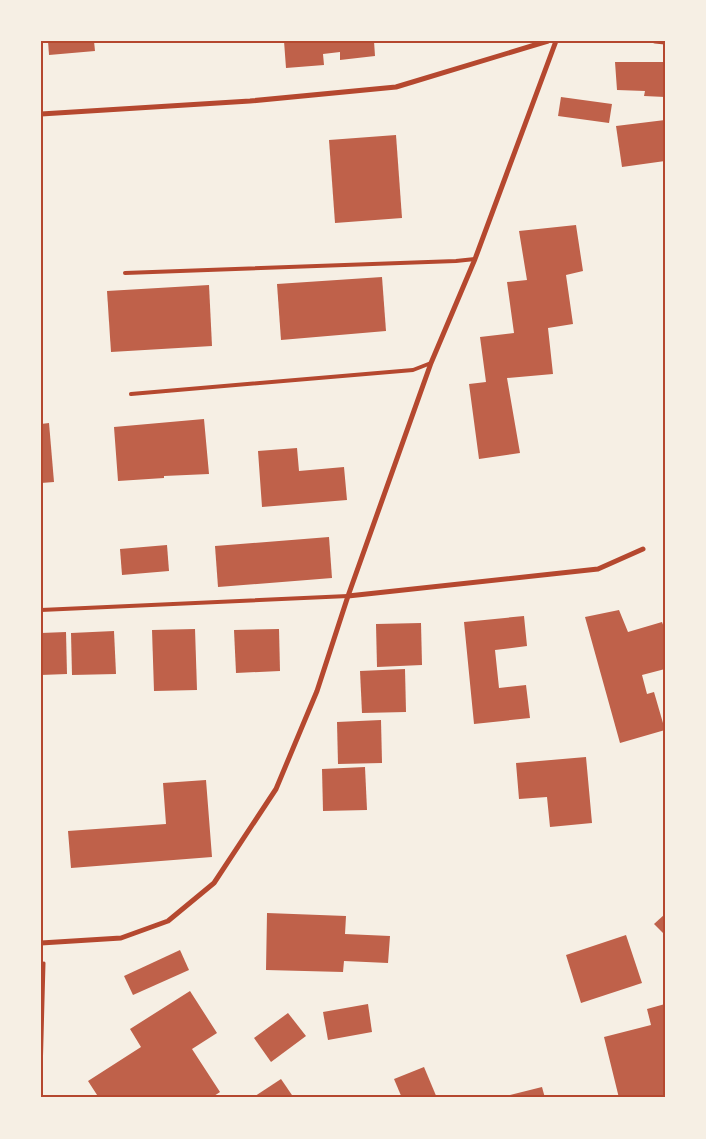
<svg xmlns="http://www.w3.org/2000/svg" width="706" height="1139" viewBox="0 0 706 1139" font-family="Roboto,sans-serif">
	<rect width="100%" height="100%" fill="#f6efe4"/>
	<g fill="#bf614a">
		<path d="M 48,41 L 94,41 L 95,51 L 49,55 Z"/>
		<path d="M 284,41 L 374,41 L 375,56 L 340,60 L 340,52 L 323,54 L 324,65 L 286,68 Z"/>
		<path d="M 615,62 L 665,62 L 665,97 L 644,96 L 645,91 L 617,90 Z"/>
		<path d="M 561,97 L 612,104 L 609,123 L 558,116 Z"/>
		<path d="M 665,120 L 665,161 L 622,167 L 616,126 Z"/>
		<path d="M 396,135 L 402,218 L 335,223 L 329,140 Z"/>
		<path d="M 576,225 L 583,271 L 566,275 L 573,324 L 548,328 L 553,374 L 507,378 L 520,453 L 479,459 L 469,384 L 486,382 L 480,337 L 514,333 L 507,282 L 527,280 L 519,231 Z"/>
		<path d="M 382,277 L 386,331 L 281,340 L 277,284 Z"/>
		<path d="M 209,285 L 212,346 L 111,352 L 107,291 Z"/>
		<path d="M 204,419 L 209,474 L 164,476 L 164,478 L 118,481 L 114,427 Z"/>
		<path d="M 49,423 L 54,482 L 41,483 L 41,424 Z"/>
		<path d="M 297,448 L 299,471 L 344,467 L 347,500 L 262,507 L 258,451 Z"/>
		<path d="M 329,537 L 332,578 L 218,587 L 215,546 Z"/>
		<path d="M 167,545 L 169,571 L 122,575 L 120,549 Z"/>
		<path d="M 619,610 L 628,632 L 662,622 L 665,630 L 665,669 L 642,675 L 647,694 L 654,692 L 665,730 L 620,743 L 585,617 Z"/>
		<path d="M 524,616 L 527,646 L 495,650 L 499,688 L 526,685 L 530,718 L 474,724 L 464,622 Z"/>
		<path d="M 421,623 L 422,665 L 377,667 L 376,624 Z"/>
		<path d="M 195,629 L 197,690 L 154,691 L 152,630 Z"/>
		<path d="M 279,629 L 280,671 L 236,673 L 234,630 Z"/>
		<path d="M 114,631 L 116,674 L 72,675 L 71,633 Z"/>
		<path d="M 66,632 L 67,674 L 41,675 L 41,633 Z"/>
		<path d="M 405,669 L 406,712 L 362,713 L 360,671 Z"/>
		<path d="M 381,720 L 382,763 L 338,764 L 337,722 Z"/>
		<path d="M 586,757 L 592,823 L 550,827 L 547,797 L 519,799 L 516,763 Z"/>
		<path d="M 365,767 L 367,810 L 323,811 L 322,769 Z"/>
		<path d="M 206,780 L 212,857 L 71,868 L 68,831 L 166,824 L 163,783 Z"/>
		<path d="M 267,913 L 346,916 L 345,934 L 390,936 L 388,963 L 344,961 L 343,972 L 266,970 Z"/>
		<path d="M 665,914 L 665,935 L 654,924 Z"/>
		<path d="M 626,935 L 642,983 L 581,1003 L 566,955 Z"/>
		<path d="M 180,950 L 189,970 L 133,995 L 124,976 Z"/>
		<path d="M 190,991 L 217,1033 L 192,1049 L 220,1092 L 211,1098 L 99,1098 L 88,1081 L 141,1047 L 130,1029 Z"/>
		<path d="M 368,1004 L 372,1032 L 328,1040 L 323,1012 Z"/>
		<path d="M 665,1004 L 665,1098 L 619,1098 L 604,1037 L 651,1025 L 647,1009 Z"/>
		<path d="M 288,1013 L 306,1036 L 271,1062 L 254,1038 Z"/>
		<path d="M 424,1067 L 437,1098 L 402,1098 L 394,1079 Z"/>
		<path d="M 281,1079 L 294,1098 L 252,1098 Z"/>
		<path d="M 542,1087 L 545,1098 L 502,1098 L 502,1097 Z"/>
	</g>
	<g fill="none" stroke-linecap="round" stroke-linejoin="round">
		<path stroke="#b5482f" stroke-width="3" d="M 41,1075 L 44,963"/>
		<g stroke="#b5482f" stroke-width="4">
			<path d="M 125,273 L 456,261 L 475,259"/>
			<path d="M 131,394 L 413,370 L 431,363"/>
			<path d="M 41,610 L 348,596"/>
		</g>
		<g stroke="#b5482f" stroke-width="5">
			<path d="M 655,41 L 665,42"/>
			<path d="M 41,114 L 250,101 L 396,87 L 548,41"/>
			<path d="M 348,596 L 598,569 L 643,549"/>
			<path d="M 41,943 L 121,938 L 168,921 L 214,883 L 276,789 L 317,691 L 348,596 L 431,363 L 475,259 L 556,41"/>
		</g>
	</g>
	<rect width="706" height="1139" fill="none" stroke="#f6efe4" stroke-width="85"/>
	<rect x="42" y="42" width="622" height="1054" fill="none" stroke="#b5482f" stroke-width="2"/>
</svg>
